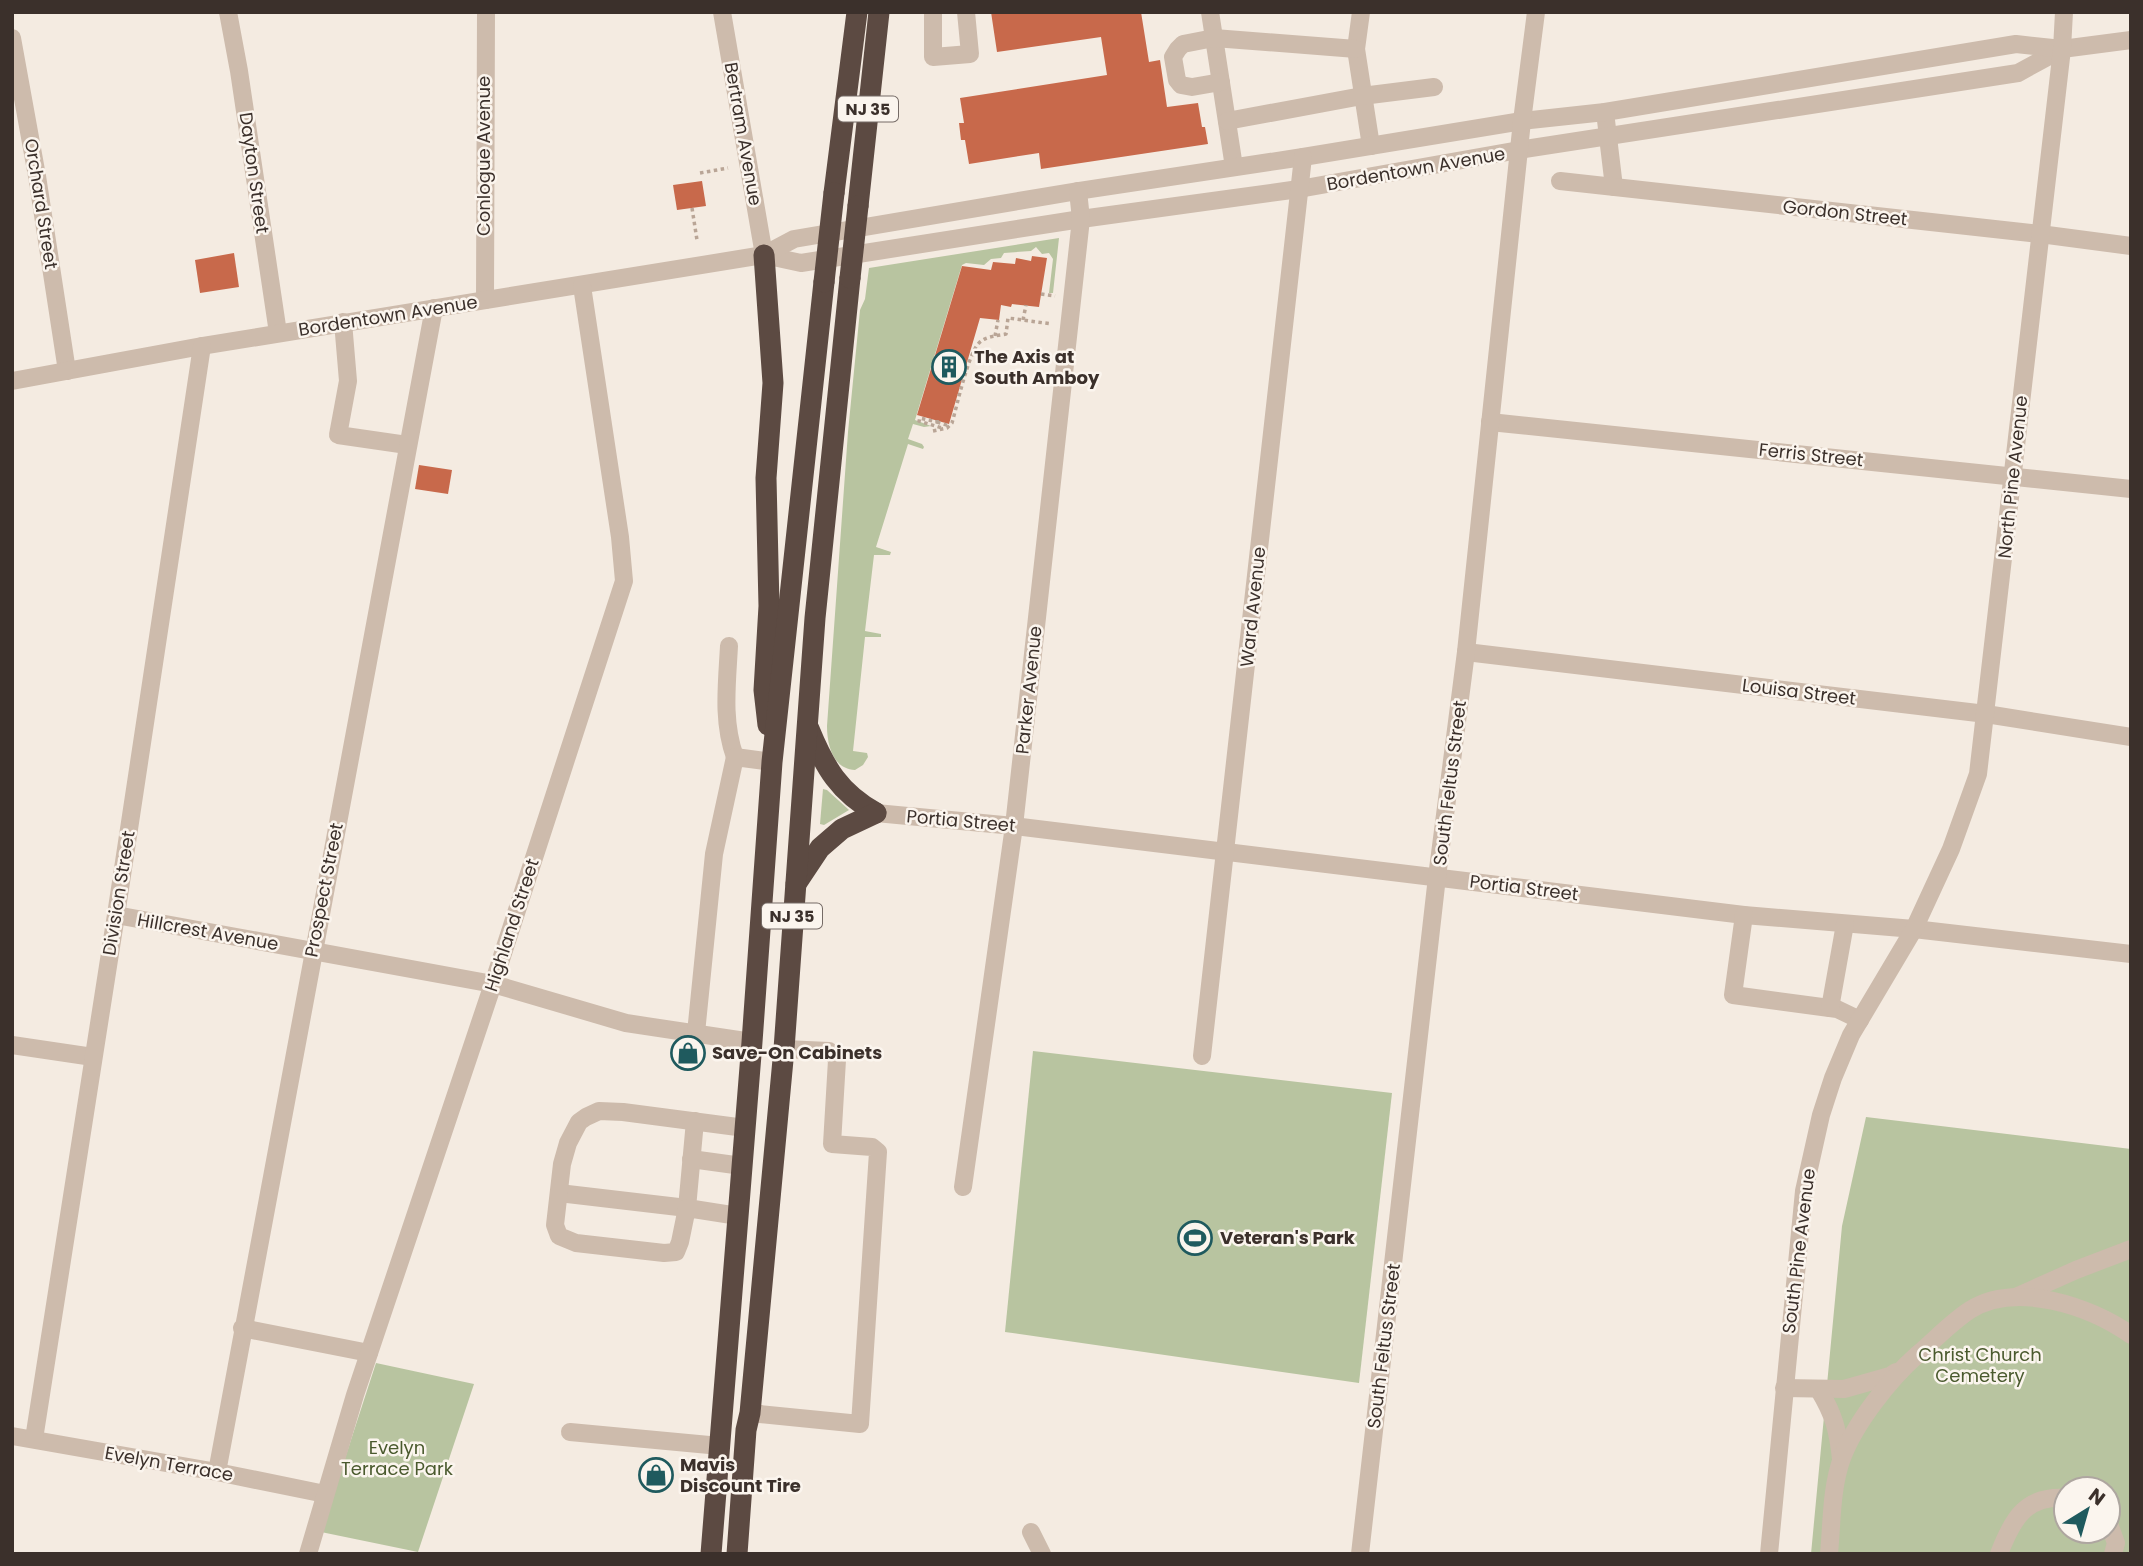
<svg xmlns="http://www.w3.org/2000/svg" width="2143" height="1566" viewBox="0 0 2143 1566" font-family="Poppins,sans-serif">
	<rect width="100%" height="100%" fill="#f4ebe1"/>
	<g fill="#b8c4a0" fill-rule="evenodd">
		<path d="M 1059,238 L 1053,293 L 1049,293 L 1053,259 L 1049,253 L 1042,254 L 1036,247 L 1031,251 L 1004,253 L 1001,258 L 991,259 L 984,265 L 966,263 L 962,265 L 915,420 L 931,426 L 924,427 L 913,424 L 908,439 L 922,444 L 924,447 L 923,449 L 908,444 L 876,547 L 891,552 L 890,555 L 874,555 L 865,631 L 881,634 L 881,637 L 865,637 L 853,751 L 867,753 L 868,757 L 863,765 L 855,770 C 833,769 827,745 827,726 L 848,432 L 860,310 L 865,299 L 869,268 Z"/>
		<path d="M 823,789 L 827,790 L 849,810 L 824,825 L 820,824 Z"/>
		<path d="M 1033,1051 L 1392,1093 L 1359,1383 L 1005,1332 Z"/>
		<path d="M 1866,1117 L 2131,1149 L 2131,1554 L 1811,1554 L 1842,1226 ZM 2066,1489 L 2108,1489 L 2108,1531 L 2066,1531 Z"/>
		<path d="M 376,1363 L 474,1384 L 418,1552 L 321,1532 Z"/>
	</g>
	<g fill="#c8694b">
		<path d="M 991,12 L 1141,12 L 1149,62 L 1160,60 L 1167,107 L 1198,103 L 1202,127 L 1205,127 L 1208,144 L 1041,169 L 1039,153 L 969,164 L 965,140 L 961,140 L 959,123 L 964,123 L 960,98 L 1107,75 L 1101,37 L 997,52 Z"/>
		<path d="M 702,181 L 706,206 L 677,210 L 673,185 Z"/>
		<path d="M 234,253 L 239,287 L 200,293 L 195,260 Z"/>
		<path d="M 1032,256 L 1047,258 L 1039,307 L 1012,304 L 1011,307 L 1001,305 L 999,320 L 980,318 L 949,424 L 917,415 L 962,266 L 991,270 L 993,262 L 1015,264 L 1016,258 L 1031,261 Z"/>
		<path d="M 419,465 L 452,470 L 448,494 L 415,489 Z"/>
	</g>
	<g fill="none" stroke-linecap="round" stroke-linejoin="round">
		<g stroke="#b9a596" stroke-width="3.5" stroke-dasharray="3.5 3.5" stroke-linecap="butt">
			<path d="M 700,173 L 728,168"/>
			<path d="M 692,208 L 697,240"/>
			<path d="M 1041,294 L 1055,296"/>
			<path d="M 1023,320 L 1026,305"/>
			<path d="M 995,336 L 998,320"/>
			<path d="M 937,420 L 937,422 L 920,418 L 919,421 L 942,428"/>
			<path d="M 937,422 L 950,426"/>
			<path d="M 933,431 L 947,428 L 952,423 C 957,406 968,354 979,343 C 986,336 996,336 1006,334 L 1008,318 L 1052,324"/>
		</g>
		<g stroke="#cdbbac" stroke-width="18">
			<path d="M 228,12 L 239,71 L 278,333"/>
			<path d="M 722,12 L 764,255"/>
			<path d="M 933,12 L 933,57 L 970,54 L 966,12"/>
			<path d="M 1210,12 L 1234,167"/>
			<path d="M 1361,12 L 1356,49 L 1371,146"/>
			<path d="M 12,38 L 37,176 L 67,371"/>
			<path d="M 1221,82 L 1192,87 L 1181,85 L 1177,80 L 1173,57 L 1178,49 L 1183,44 L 1214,38 L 1356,49"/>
			<path d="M 1605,112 L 1614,187"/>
			<path d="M 1227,121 L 1362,96 L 1434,87"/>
			<path d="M 1560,181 L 2040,234 L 2131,246"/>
			<path d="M 764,255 L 801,263 L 1081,219 L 1299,189 L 1519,150 L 2018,73 L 2062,49"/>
			<path d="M 485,300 L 486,12"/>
			<path d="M 343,322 L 348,381 L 338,435 L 407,445"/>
			<path d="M 12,381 L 202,346 L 764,255 L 794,239 L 1078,191 L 1303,157 L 1522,121 L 1605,112 L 2016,44 L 2062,49 L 2131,40"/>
			<path d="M 1490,422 L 2131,489"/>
			<path d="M 729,646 C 727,684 722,721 735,757"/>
			<path d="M 1466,652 L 1986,714 L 2131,737"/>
			<path d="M 876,813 L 1014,826 L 1744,915 L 1914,929 L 2131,954"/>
			<path d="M 116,915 L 493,984 L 626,1023 L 752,1042"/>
			<path d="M 1744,915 L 1733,995 L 1837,1009 L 1860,1020"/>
			<path d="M 1830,1008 L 1845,924"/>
			<path d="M 696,1033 L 714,854 L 735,757 L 772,762"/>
			<path d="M 12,1045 L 93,1057"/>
			<path d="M 1202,1056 L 1303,157"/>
			<path d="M 691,1159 L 742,1166"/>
			<path d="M 963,1187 L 1014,826 L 1081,219 L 1078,191"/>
			<path d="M 559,1193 L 687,1208 L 695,1121"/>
			<path d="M 738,1216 L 687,1208 L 680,1242 L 676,1252 L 664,1253 L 576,1243 L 559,1236 L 555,1225 L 562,1164 L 568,1143 L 579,1122 L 586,1117 L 599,1111 L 623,1112 L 745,1128"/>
			<path d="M 2018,1296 L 2076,1270 L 2131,1249"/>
			<path d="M 242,1328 L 369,1353"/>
			<path d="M 1784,1388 L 1844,1389 L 1890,1376 L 1896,1372"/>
			<path d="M 1819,1390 C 1834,1415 1838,1430 1841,1459"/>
			<path d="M 750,1413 L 860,1424 L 878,1152 L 872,1147 L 832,1144 L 837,1060 L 834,1055 L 829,1051 L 784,1049"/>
			<path d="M 570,1432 L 720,1446"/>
			<path d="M 12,1436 L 217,1472 L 325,1494"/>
			<path d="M 34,1439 L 116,915 L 202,346"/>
			<path d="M 217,1472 L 434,308"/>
			<path d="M 2108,1521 L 2116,1543 L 2113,1554"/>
			<path d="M 1031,1532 L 1042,1554"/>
			<path d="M 308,1554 L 355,1395 L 493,984 L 624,581 L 620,537 L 582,286"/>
			<path d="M 1360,1554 L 1437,877 L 1466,652 L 1522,121 L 1536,12"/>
			<path d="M 1769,1554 L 1804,1191 L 1821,1115 L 1833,1078 L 1851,1035 L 1914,929 L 1951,849 L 1978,774 L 2062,49 L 2064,12"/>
			<path d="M 1829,1554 C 1832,1523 1831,1488 1842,1458 C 1855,1423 1889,1380 1917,1355 C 1935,1340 1950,1323 1970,1310 C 2016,1281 2090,1306 2131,1335"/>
			<path d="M 1999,1554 C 2012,1520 2025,1495 2066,1498"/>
		</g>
		<g stroke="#5c4a42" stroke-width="21">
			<path d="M 834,193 L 857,12"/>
			<path d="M 858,206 L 879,12"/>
			<path d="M 764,255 L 773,383 L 766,478 L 769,606 L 764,690 L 768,725"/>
			<path d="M 809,729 C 825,768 839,792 876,813"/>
			<path d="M 796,884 L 820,848 L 842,829 L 876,813"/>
			<path d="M 711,1554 L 752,1042 L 772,762 L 824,282"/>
			<path d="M 737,1554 L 746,1430 L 750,1413 L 784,1049 L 815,618 L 850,278"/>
		</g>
		<g stroke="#5c4a42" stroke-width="21">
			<path d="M 850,278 L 858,206"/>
			<path d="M 824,282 L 834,193"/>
		</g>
	</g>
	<defs>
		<g id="building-ring" transform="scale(1.75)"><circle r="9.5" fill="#fbf5ee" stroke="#1f5a5e" stroke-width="1.5"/><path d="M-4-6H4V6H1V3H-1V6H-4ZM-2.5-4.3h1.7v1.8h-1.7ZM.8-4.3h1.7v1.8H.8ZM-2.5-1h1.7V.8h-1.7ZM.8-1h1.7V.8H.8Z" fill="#1f5a5e"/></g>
		<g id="shop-ring" transform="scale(1.75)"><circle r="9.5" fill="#fbf5ee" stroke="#1f5a5e" stroke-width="1.5"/><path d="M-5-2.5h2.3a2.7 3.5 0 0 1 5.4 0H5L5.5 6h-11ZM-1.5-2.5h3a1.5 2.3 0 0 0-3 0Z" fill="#1f5a5e"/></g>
		<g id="stadium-ring" transform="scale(1.75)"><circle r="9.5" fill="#fbf5ee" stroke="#1f5a5e" stroke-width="1.5"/><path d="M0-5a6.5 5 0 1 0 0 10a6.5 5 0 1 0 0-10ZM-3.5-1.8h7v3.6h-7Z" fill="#1f5a5e"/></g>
	</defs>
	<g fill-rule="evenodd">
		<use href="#building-ring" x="949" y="367"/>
		<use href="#shop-ring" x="688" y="1053"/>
		<use href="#stadium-ring" x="1195" y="1238"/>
		<use href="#shop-ring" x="656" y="1475"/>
	</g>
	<g text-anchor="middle" stroke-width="5" stroke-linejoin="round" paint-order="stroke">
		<g fill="#fbf5ee" stroke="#756b66" stroke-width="2">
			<rect x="838" y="96.5" width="60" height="25" rx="5"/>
			<rect x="762" y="903.5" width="60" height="25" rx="5"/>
		</g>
		<g font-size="16" font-weight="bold" fill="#3b302b">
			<text x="868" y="115">NJ 35</text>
			<text x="792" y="922">NJ 35</text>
		</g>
		<g font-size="18" fill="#3b302b" stroke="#fbf5ee">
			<text transform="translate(743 134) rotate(80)" y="6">Bertram Avenue</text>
			<text transform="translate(484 156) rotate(-90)" y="6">Conlogue Avenue</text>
			<text transform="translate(1416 169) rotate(-10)" y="6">Bordentown Avenue</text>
			<text transform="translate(254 173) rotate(82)" y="6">Dayton Street</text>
			<text transform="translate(41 204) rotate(81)" y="6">Orchard Street</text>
			<text transform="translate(1845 213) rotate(6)" y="6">Gordon Street</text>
			<text transform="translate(388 316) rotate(-9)" y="6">Bordentown Avenue</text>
			<text transform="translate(1811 455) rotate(6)" y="6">Ferris Street</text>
			<text transform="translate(2013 477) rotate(-84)" y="6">North Pine Avenue</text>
			<text transform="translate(1253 607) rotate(-84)" y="6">Ward Avenue</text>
			<text transform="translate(1029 690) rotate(-84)" y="6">Parker Avenue</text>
			<text transform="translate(1799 692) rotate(7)" y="6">Louisa Street</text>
			<text transform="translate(1450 783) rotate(-83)" y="6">South Feltus Street</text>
			<text transform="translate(961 821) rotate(5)" y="6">Portia Street</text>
			<text transform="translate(1524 888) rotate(7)" y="6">Portia Street</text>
			<text transform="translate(324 890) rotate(-79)" y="6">Prospect Street</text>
			<text transform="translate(119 893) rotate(-81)" y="6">Division Street</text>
			<text transform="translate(512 925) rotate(-72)" y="6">Highland Street</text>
			<text transform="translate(208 932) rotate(10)" y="6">Hillcrest Avenue</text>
			<text transform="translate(1799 1251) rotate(-83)" y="6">South Pine Avenue</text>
			<text transform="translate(1384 1346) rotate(-83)" y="6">South Feltus Street</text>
			<text transform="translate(169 1464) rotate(10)" y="6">Evelyn Terrace</text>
		</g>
		<g font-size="18" font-weight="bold" fill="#3b302b" stroke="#fbf5ee" text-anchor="start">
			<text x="974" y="363">The Axis at<tspan x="974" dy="21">South Amboy</tspan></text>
			<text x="712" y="1059">Save-On Cabinets</text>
			<text x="1220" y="1244">Veteran's Park</text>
			<text x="680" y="1471">Mavis<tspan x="680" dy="21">Discount Tire</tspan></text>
		</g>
		<g font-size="18" fill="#4a5a2e" stroke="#fbf5ee">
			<text x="1980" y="1361">Christ Church<tspan x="1980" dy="21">Cemetery</tspan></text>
			<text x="397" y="1454">Evelyn<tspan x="397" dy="21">Terrace Park</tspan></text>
		</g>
	</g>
	<rect width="2143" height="1566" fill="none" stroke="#3b302b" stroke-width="28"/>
	<g transform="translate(2087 1510) rotate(37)"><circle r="33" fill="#fbf5ee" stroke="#aea6a0" stroke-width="2"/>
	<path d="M0-5L12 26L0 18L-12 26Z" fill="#1f5a5e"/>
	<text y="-10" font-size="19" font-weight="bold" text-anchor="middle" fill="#3b302b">N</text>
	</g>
</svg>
